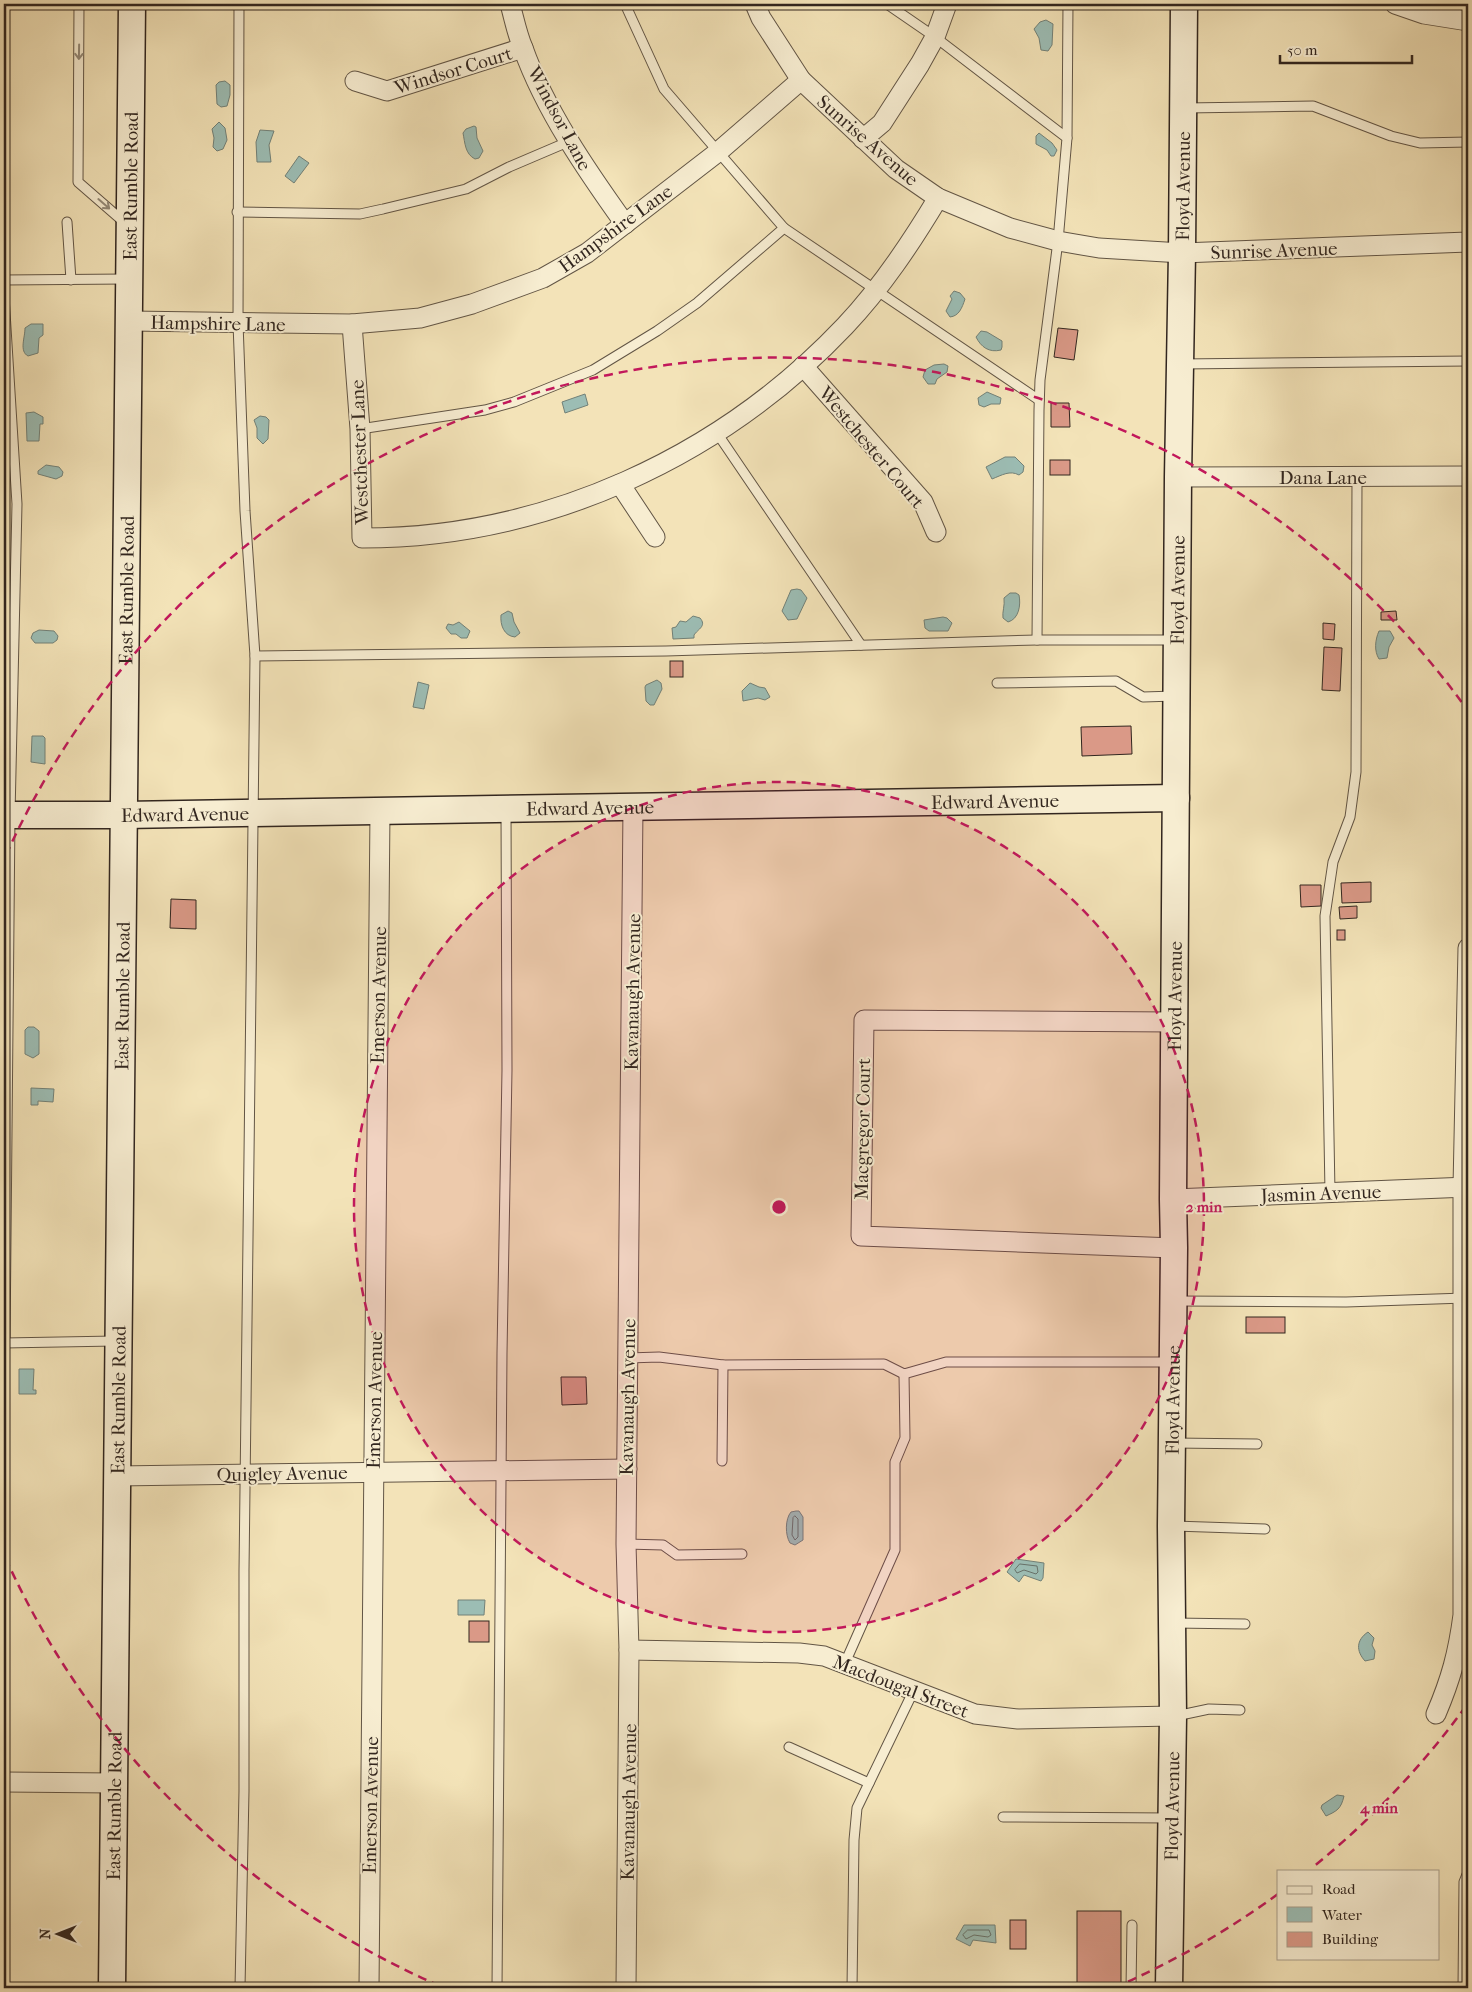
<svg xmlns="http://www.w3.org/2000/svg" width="1472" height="1992" viewBox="0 0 1472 1992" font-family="'IM FELL French Canon',serif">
	<rect width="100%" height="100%" fill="#f3e3b8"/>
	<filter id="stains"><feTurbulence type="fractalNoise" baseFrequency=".004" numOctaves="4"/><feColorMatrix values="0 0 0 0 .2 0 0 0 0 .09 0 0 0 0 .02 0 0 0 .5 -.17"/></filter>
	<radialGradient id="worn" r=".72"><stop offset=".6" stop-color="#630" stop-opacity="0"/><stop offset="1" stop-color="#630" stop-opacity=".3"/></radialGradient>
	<g fill="#9cbdb4" stroke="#728178">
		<path d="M 1046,20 L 1053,24 L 1052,45 L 1048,51 L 1041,50 L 1039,38 L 1034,29 L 1040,22 Z"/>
		<path d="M 225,81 L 230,85 L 230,95 L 227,106 L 221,107 L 217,104 L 216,85 L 219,82 Z"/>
		<path d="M 219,122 L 225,128 L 227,140 L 223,149 L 217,151 L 213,147 L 214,138 L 212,129 Z"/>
		<path d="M 474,126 L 476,127 L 477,138 L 483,151 L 479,158 L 475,159 C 465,154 465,143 463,133 L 466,129 Z"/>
		<path d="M 260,130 L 274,131 L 269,145 L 271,162 L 257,162 L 256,142 Z"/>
		<path d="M 1039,133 L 1052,143 L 1057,150 L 1054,156 L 1051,156 L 1047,150 L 1036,144 L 1036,136 Z"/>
		<path d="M 299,156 L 309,163 L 294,183 L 285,176 Z"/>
		<path d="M 954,291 L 960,293 L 965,299 C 962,308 959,316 950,317 L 946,311 L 952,299 L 950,296 Z"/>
		<path d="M 31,324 L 43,324 L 43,335 L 39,338 L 38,353 L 28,356 C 19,351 25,338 25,328 Z"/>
		<path d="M 981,331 L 987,332 L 1002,341 L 1002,347 L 1001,350 C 989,353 981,347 976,337 Z"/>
		<path d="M 944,364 L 948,366 L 947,372 L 937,379 L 935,384 L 928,384 L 923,377 L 925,370 L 934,365 Z"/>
		<path d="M 987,392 L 1001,398 L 1000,404 L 991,404 L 984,407 L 979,405 L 978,398 Z"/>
		<path d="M 585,394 L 588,405 L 565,413 L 562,402 Z"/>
		<path d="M 34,412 L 43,417 L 43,424 L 40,424 L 39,441 L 27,441 L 26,413 Z"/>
		<path d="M 260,416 L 266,417 L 269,420 L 268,439 L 263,444 L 257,438 L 257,428 L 254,420 Z"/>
		<path d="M 1005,457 L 1015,457 L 1024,466 L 1023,472 L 1019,475 C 1010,470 1002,475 992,479 L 986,467 Z"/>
		<path d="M 46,465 L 59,467 L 63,472 L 62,476 L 56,479 L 38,474 L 38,471 Z"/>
		<path d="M 797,589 L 801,590 L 807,598 L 797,619 L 788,620 L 782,611 L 791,590 Z"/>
		<path d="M 1010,593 L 1016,593 L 1019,595 C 1021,605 1019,619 1008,622 L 1003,618 C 1002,612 1005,606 1004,598 Z"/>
		<path d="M 508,611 L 512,613 L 514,622 L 520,633 L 515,637 C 504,636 500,625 501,615 Z"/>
		<path d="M 693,616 L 700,618 C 707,626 698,629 694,635 L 694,638 L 673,639 L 672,628 L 676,627 L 680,621 L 686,622 Z"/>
		<path d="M 943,617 L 947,618 L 952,623 L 948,631 L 929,631 L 925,628 L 924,620 Z"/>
		<path d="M 459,622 L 470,631 L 467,638 L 461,638 L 456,634 L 451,634 L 446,628 L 448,624 L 453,625 Z"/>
		<path d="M 39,630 L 54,631 L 58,636 L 57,640 L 53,643 L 35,643 L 31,638 L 33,633 Z"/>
		<path d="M 1379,631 L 1390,631 L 1394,638 L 1389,647 L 1387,658 L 1379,659 C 1374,651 1375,640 1379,631 Z"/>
		<path d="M 657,680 L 661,683 L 662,689 L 654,705 L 650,705 L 646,701 L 645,687 L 646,685 Z"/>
		<path d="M 418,682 L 429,685 L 424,709 L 413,707 Z"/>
		<path d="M 750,683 L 759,687 L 765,688 L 770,697 L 765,700 L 758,698 L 743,701 L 742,691 Z"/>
		<path d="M 32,736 L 43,736 L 45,738 L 45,764 L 31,762 Z"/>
		<path d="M 28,1027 L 34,1027 L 39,1031 L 39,1054 L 33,1058 L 25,1054 L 25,1030 Z"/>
		<path d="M 31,1088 L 54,1089 L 53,1102 L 38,1101 L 38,1105 L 31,1105 Z"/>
		<path d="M 19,1369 L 34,1369 L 33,1390 L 36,1390 L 36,1394 L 19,1394 Z"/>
		<path d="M 796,1511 L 799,1511 L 803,1517 L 803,1540 L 795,1545 L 790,1543 C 785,1535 785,1519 791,1512 Z"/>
		<path d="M 1016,1559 L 1044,1563 L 1043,1578 L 1041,1581 L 1024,1575 L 1019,1582 L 1007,1572 Z"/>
		<path d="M 458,1600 L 485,1600 L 484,1615 L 458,1615 Z"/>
		<path d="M 1368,1632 L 1374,1638 L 1372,1645 L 1375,1651 L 1374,1659 L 1365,1661 C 1356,1651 1356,1640 1368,1632 Z"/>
		<path d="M 1337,1795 L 1344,1796 C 1341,1809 1337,1811 1326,1816 L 1321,1808 L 1322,1805 Z"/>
		<path d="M 964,1925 L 995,1925 L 996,1943 L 973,1940 L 970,1946 L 956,1939 Z"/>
	</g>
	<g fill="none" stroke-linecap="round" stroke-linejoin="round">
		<g stroke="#67726a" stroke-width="1">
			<path d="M 795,1516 L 798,1519 L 798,1537 L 795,1540 L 792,1535 L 793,1518 Z"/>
			<path d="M 1020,1564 L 1037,1566 L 1038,1572 L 1036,1574 L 1024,1570 L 1017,1573 L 1015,1570 Z"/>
			<path d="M 968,1930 L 989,1930 L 991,1935 L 988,1937 L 974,1935 L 966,1939 L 963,1935 Z"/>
		</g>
	</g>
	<g fill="#da9987" stroke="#32261f">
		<path d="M 1058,328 L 1078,330 L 1074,360 L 1054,357 Z"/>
		<path d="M 1051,403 L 1069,403 L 1070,427 L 1051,427 Z"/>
		<rect x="1050" y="460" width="20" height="15"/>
		<path d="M 1396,611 L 1397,620 L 1381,620 L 1381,612 Z"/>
		<path d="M 1323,623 L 1335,624 L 1334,640 L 1323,639 Z"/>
		<path d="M 1324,647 L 1342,648 L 1340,691 L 1322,690 Z"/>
		<rect x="670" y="661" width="13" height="16"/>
		<path d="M 1131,726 L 1132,754 L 1082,756 L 1081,727 Z"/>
		<path d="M 1371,882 L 1371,902 L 1342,903 L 1341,883 Z"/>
		<path d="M 1300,885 L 1321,885 L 1321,906 L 1301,907 Z"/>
		<path d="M 171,899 L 196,900 L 196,929 L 170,928 Z"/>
		<path d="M 1357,906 L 1357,918 L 1340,919 L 1339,907 Z"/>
		<rect x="1337" y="930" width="8" height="10"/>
		<rect x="1246" y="1317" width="39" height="16"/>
		<path d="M 561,1377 L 586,1377 L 587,1404 L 562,1405 Z"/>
		<rect x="469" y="1621" width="20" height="21"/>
		<rect x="1077" y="1911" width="44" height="77"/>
		<rect x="1010" y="1920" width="16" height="29"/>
		<rect x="456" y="1986" width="28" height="2"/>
	</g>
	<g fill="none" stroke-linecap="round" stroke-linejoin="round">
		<g stroke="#625545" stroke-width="11">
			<g id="lane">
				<path d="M 79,4 L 78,182 L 124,222"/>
				<path d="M 239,4 L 238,323 L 245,511 L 255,656 L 244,1571 L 244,1791 L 240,1988"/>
				<path d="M 625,4 L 664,89 L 784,228"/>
				<path d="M 887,4 L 935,37 L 1067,138 L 1058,241 L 1040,380 L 1039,410 L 1037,640"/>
				<path d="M 1185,108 L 1313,106 L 1391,136 L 1420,143 L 1468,142"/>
				<path d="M 1067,138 L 1068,4"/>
				<path d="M 237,212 L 360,214 L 383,209 L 466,189 L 509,167 L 570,141"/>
				<path d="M 67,222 L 71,280"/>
				<path d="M 4,280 L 126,279"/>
				<path d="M 4,296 L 17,504 L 10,815 L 5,1343"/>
				<path d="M 1181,364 L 1468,361"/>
				<path d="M 360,429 L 485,410 L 514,402 L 593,370 L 657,331 L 697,303 L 784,228 L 1039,400"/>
				<path d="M 717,433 L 861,645"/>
				<path d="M 255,656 L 666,651 L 1037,640 L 1174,640"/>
				<path d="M 997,683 L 1116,681 L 1143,697 L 1175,696"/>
				<path d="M 1330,1192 L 1325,916 L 1333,862 L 1350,817 L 1356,772 L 1357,478"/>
				<path d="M 1176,1301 L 1346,1302 L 1465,1298"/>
				<path d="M 4,1343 L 115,1341"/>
				<path d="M 628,1358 L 659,1357 L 723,1365 L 884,1364 L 904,1374 L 946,1362 L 1171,1362"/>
				<path d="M 1174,1443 L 1257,1444"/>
				<path d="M 722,1461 L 723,1365"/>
				<path d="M 1174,1526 L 1265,1529"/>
				<path d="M 626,1544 L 663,1545 L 677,1555 L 742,1554"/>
				<path d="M 1174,1623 L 1245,1624"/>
				<path d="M 845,1663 L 895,1550 L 895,1462 L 905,1438 L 904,1374"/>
				<path d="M 1176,1716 L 1209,1709 L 1240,1710"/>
				<path d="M 789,1747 L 869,1783"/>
				<path d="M 1003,1817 L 1170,1818"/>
				<path d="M 497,1988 L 502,1353 L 507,1070 L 506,811"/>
				<path d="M 852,1988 L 854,1840 L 857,1808 L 913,1692"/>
				<path d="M 1131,1988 L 1132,1925"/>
				<path d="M 1463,1988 L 1464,1882 L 1468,1872"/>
			</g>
		</g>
		<g stroke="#625545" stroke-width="21">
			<g id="street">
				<path d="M 510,4 C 514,18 517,34 523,48 C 545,110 587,171 625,224"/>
				<path d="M 755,4 L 761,18 L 801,80 L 896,169 L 938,198 L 1010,228 L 1058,241 L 1099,248 L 1182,253 L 1468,242"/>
				<path d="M 1395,4 L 1424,14 L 1468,21"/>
				<path d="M 355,81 L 387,91 L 523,48"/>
				<path d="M 863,139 L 882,123 L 920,64 L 935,37 L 947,4"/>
				<path d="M 130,321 L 352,324 L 420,318 L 472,304 L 543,278 L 587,253 L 718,152 L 801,80"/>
				<path d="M 352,324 L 360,429 L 362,538 C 545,538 720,458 845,326 C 882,287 911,243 938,198"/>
				<path d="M 803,366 L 923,502 L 936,532"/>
				<path d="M 1178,477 L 1468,476"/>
				<path d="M 620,484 L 655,537"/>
				<path d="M 1173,1199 L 1468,1187"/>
				<path d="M 1174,1248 L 861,1236 L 864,1020 L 1175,1022"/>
				<path d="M 117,1476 L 627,1469"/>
				<path d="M 629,1650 L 799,1653 L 824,1656 L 975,1714 L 1018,1719 L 1173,1716"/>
				<path d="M 1436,1714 C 1451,1679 1458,1653 1463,1615 L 1463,1187 L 1468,948"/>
				<path d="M 4,1782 L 113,1783"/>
				<path d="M 369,1988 L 380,811"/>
				<path d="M 626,1988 L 629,1650 L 626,1544 L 633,806"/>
			</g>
		</g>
		<g stroke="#32261f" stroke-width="29">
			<g id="secondary">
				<path id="s1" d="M 4,815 L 124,815 L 1176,798"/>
				<path id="s2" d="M 112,1988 L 132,4"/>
				<path id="s3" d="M 1169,1988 L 1173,1716 L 1171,1526 L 1174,1248 L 1173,1199 L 1178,477 L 1182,253 L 1184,4"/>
			</g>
		</g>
		<use href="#lane" stroke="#f7edd1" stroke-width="9"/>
		<use href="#street" stroke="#f7edd1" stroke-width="19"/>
		<use href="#secondary" stroke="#f7edd1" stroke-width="26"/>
	</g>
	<defs><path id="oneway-shaft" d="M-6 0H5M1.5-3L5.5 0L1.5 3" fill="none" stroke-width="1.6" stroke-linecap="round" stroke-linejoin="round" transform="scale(1.25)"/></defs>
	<g stroke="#948a78">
		<use href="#oneway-shaft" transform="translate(79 52) rotate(91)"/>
		<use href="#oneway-shaft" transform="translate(104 204) rotate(41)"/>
	</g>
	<circle cx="779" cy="1207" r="425" fill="#c2185b" fill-opacity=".12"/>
	<g fill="none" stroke="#c2185b" stroke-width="2.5" stroke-dasharray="9 6">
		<circle cx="779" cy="1207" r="425"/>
		<path d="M1466 1706A849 849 0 0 1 1313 1867M1278 1894A849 849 0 0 1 1118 1986M440 1986A849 849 0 0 1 6 1559M6 855A849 849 0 0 1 1466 708"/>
	</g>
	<g text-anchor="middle" stroke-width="4" stroke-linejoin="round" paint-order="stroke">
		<g font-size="19" fill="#32261f" stroke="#f7edd1">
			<text transform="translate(453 70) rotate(-17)" y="7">Windsor Court</text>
			<text transform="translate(560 118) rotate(62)" y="7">Windsor Lane</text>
			<text transform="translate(868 140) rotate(41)" y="7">Sunrise Avenue</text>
			<text dy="7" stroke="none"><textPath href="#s2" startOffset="1802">East Rumble Road</textPath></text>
			<text dy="7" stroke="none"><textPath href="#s3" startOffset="1802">Floyd Avenue</textPath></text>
			<text transform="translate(615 228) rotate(-36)" y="7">Hampshire Lane</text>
			<text transform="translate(1274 250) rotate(-2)" y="7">Sunrise Avenue</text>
			<text transform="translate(218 323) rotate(1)" y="7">Hampshire Lane</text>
			<text transform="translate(872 447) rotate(50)" y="7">Westchester Court</text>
			<text transform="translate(359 452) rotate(-92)" y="7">Westchester Lane</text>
			<text x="1323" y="484">Dana Lane</text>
			<text dy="7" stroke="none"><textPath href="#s2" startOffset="1398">East Rumble Road</textPath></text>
			<text dy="7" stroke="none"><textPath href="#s3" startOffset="1398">Floyd Avenue</textPath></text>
			<text dy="7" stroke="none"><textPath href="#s1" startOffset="991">Edward Avenue</textPath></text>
			<text dy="7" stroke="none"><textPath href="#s1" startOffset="586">Edward Avenue</textPath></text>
			<text dy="7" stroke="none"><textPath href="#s1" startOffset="181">Edward Avenue</textPath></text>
			<text transform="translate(632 992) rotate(-89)" y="7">Kavanaugh Avenue</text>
			<text transform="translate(378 995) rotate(-89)" y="7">Emerson Avenue</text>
			<text dy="7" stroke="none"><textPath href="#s2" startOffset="992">East Rumble Road</textPath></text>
			<text dy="7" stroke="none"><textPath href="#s3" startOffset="992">Floyd Avenue</textPath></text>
			<text transform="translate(862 1129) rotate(-89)" y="7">Macgregor Court</text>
			<text transform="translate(1321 1193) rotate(-2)" y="7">Jasmin Avenue</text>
			<text transform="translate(627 1397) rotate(-89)" y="7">Kavanaugh Avenue</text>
			<text transform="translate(374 1400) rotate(-89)" y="7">Emerson Avenue</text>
			<text dy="7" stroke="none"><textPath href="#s2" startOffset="588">East Rumble Road</textPath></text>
			<text dy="7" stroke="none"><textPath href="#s3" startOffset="588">Floyd Avenue</textPath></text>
			<text transform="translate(282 1473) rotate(-1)" y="7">Quigley Avenue</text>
			<text transform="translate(901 1686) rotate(21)" y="7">Macdougal Street</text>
			<text transform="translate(628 1802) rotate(-89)" y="7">Kavanaugh Avenue</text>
			<text transform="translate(370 1805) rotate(-89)" y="7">Emerson Avenue</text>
			<text dy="7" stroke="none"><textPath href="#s2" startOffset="182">East Rumble Road</textPath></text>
			<text dy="7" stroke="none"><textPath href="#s3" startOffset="182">Floyd Avenue</textPath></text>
		</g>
	</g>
	<circle cx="779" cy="1207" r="8" fill="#c2185b" stroke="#f7edd1" stroke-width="2.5"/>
	<g font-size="15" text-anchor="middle" font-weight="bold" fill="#c2185b" stroke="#f7edd1" stroke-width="4" stroke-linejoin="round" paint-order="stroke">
		<text x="1204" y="1212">2 min</text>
		<text x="1379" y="1813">4 min</text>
	</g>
	<rect width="1472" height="1992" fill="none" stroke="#f3e3b8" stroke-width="20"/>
	<rect x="5" y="5" width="1462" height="1982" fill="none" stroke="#32261f" stroke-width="2.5"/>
	<rect x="10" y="10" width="1452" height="1972" fill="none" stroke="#32261f"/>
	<rect x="1277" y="1870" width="162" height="90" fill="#f7edd1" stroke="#a89d8a"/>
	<rect x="1287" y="1886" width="25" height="8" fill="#f7edd1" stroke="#a89d8a"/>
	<text x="1322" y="1894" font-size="15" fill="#32261f">Road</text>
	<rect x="1287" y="1907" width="25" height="15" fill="#9cbdb4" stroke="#a89d8a"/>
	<text x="1322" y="1920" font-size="15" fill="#32261f">Water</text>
	<rect x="1287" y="1932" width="25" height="15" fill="#da9987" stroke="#a89d8a"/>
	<text x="1322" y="1944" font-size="15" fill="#32261f">Building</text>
	<g transform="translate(58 1934) rotate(270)" stroke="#f7edd1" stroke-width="4" paint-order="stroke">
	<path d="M0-4L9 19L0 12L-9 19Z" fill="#32261f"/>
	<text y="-8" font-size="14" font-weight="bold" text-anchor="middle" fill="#32261f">N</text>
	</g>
	<path d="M1280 55v8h132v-8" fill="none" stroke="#32261f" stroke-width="2.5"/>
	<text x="1287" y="55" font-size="15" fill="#32261f" stroke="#f7edd1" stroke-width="4" paint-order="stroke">50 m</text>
	<rect width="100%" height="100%" filter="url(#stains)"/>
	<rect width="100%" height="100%" fill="url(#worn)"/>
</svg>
